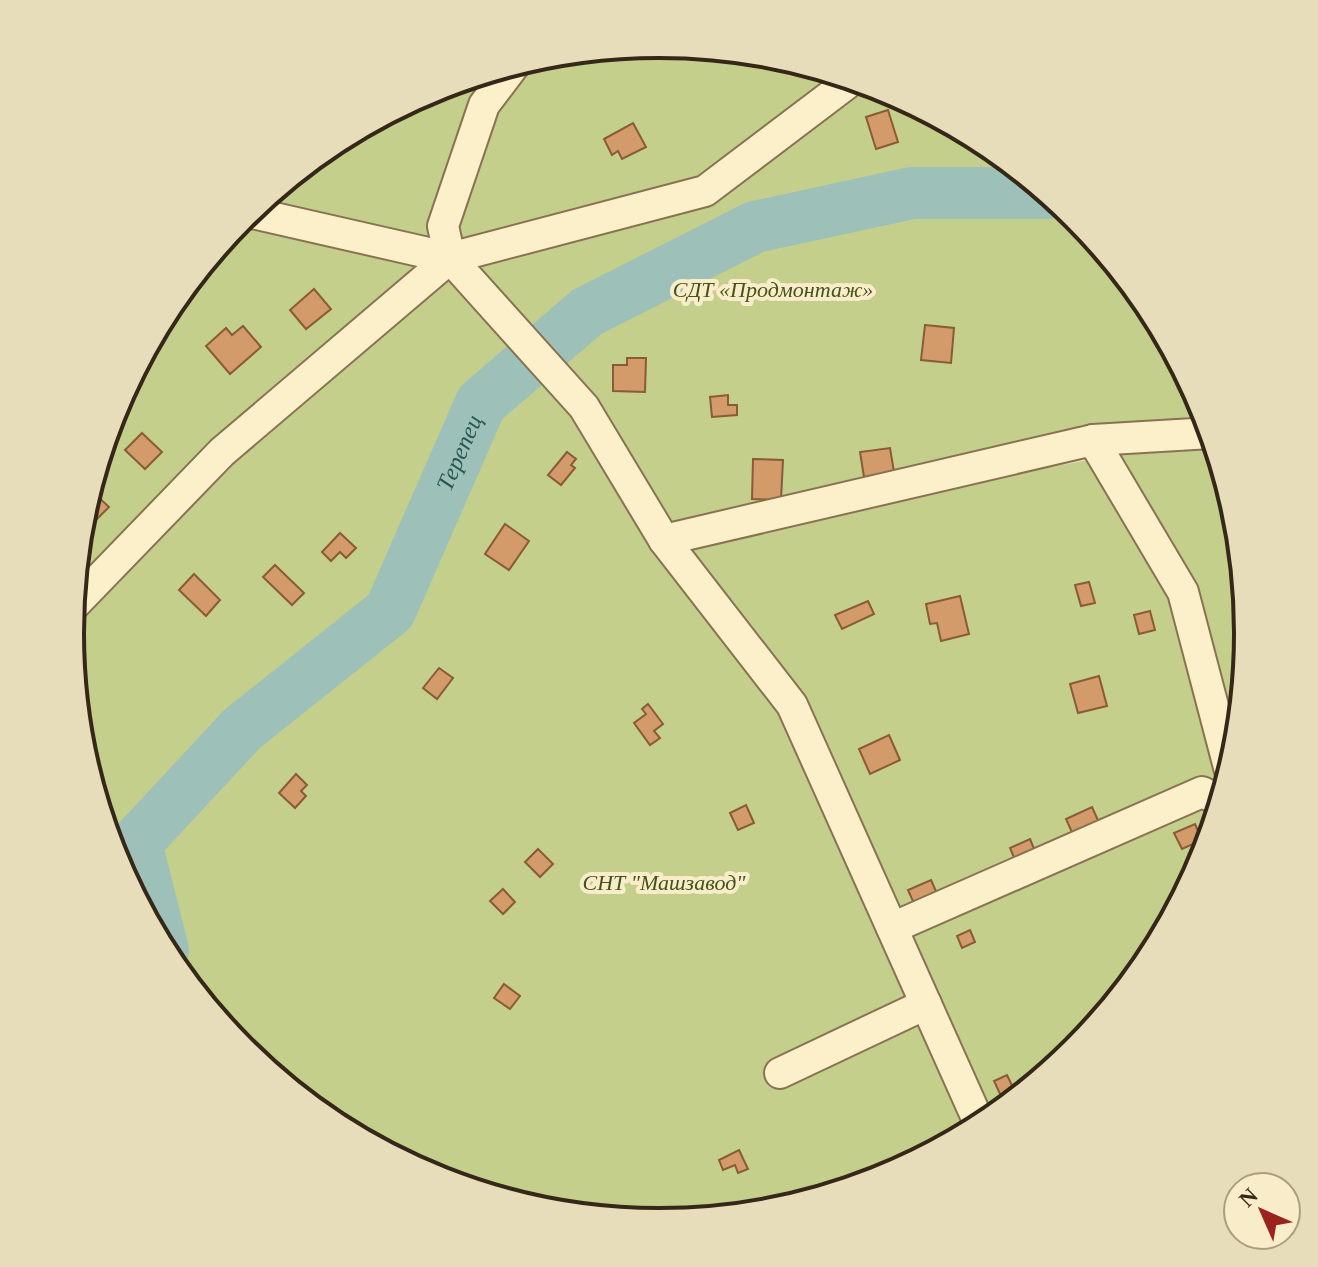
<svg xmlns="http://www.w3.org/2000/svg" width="1318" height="1267" viewBox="0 0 1318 1267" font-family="'Times New Roman',serif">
	<rect width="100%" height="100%" fill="#f1e3b8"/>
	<path fill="#c4cf8c" d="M 659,44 L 774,55 L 885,89 L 987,144 L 1076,217 L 1149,306 L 1204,408 L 1211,433 L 1127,445 L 736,528 L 1212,436 L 1237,519 L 1248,634 L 1237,749 L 1203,860 L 1149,961 L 1076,1051 L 986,1124 L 884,1178 L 774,1212 L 659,1223 L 544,1212 L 433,1178 L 331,1123 L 242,1050 L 169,961 L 114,859 L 81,748 L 70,633 L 81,518 L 115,407 L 169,306 L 242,216 L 332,143 L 434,89 L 544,55 Z"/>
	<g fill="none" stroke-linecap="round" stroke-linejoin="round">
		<path stroke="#9dc0b8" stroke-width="52" id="s1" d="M 163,950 L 136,843 L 242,729 L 390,611 L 481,403 L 587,312 L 755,227 L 912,193 L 1047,193"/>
	</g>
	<g fill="#d39b6a" stroke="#895b36" stroke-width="2">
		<path d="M 888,110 L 898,142 L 876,149 L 866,117 Z"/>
		<path d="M 633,123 L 646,147 L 622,159 L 618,151 L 612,155 L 604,139 Z"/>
		<path d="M 314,289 L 331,309 L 306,329 L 290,310 Z"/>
		<path d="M 925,325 L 954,328 L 951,363 L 921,360 Z"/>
		<path d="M 243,326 L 261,347 L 230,374 L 206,346 L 226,328 L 232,335 Z"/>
		<path d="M 627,358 L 646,358 L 645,392 L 613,391 L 613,365 L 627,365 Z"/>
		<path d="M 728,395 L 728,405 L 737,405 L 737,415 L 712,417 L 710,397 Z"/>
		<path d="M 142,433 L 162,452 L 145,469 L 125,450 Z"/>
		<path d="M 890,448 L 894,472 L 864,477 L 860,452 Z"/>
		<path d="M 567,452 L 576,459 L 571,465 L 575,468 L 561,485 L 548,475 Z"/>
		<path d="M 753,459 L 783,460 L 781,500 L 752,499 Z"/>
		<path d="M 95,494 L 109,507 L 89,527 L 81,518 L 85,505 Z"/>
		<path d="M 505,524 L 529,541 L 509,570 L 485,554 Z"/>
		<path d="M 340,533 L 356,548 L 346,558 L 340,552 L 331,561 L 322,552 Z"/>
		<path d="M 275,565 L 304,593 L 292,605 L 263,577 Z"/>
		<path d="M 194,574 L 220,600 L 206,616 L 179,590 Z"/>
		<path d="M 1089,582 L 1095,603 L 1081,606 L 1075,585 Z"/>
		<path d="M 960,596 L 969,634 L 941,641 L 937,623 L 930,624 L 926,604 Z"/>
		<path d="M 868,601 L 874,614 L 842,629 L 835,615 Z"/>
		<path d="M 1150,611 L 1155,630 L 1139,634 L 1134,615 Z"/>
		<path d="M 439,668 L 453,678 L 437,699 L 423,688 Z"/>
		<path d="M 1099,676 L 1107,706 L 1078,713 L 1070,684 Z"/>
		<path d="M 648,704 L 663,724 L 654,731 L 660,738 L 650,745 L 634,723 L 646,714 L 642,709 Z"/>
		<path d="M 889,735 L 900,760 L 870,774 L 859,749 Z"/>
		<path d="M 296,774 L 307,785 L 301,791 L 306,796 L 295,808 L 279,793 Z"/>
		<path d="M 746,805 L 754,823 L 738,830 L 730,813 Z"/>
		<path d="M 1092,807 L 1101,827 L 1075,839 L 1066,819 Z"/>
		<path d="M 1195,824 L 1202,840 L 1182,849 L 1174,833 Z"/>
		<path d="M 1030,839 L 1037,856 L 1017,865 L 1010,848 Z"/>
		<path d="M 538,849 L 553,864 L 540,877 L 525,862 Z"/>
		<path d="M 931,880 L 939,898 L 916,908 L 908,890 Z"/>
		<path d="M 503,889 L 515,902 L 503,914 L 490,901 Z"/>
		<path d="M 970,930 L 975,942 L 962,948 L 957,936 Z"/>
		<path d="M 504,984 L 520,996 L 510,1009 L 494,998 Z"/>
		<path d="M 1007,1075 L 1018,1098 L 1006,1107 L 994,1081 Z"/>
		<path d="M 739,1150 L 748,1169 L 738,1173 L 735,1165 L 723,1170 L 719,1160 Z"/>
	</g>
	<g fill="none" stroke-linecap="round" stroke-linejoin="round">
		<g stroke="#887252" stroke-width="34">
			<g id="minor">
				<path d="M 248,212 L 450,258 L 584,407 L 664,540 L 792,705 L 981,1127"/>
				<path d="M 450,258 L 443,226 L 484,105 L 515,64"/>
				<path d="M 1093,440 L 1211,433"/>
				<path d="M 664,540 L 1093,440 L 1183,592 L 1230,771"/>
				<path d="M 72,607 L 222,452 L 450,258 L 705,191 L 853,79"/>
				<path d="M 892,928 L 1202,792 L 1221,801"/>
				<path d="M 780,1073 L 926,1004"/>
			</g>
		</g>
		<use href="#minor" stroke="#fcf0cb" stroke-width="30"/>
	</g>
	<g text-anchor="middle" stroke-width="8" stroke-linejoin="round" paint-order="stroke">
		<g font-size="22" font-style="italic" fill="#43531d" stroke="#f8edc8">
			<text x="773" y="297">СДТ «Продмонтаж»</text>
			<text x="664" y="890">СНТ "Машзавод"</text>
		</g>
		<g font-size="24" font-style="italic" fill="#265756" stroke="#f8edc8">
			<text dy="8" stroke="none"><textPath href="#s1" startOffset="628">Терепец</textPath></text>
		</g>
	</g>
	<path d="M0 0H1318V1267H0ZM84 633a575 575 0 1 1 1150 0a575 575 0 1 1-1150 0Z" fill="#e8ddba" fill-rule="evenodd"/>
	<path fill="none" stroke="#352819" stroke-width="4" d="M84 633a575 575 0 1 1 1150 0a575 575 0 1 1-1150 0Z"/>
	<g transform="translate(1262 1211) rotate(315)"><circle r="38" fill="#f8edc8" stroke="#aa9e82" stroke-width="2"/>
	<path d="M0-6L14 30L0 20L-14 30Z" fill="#9c231d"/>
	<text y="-12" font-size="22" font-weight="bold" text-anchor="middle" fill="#352819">N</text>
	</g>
</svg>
